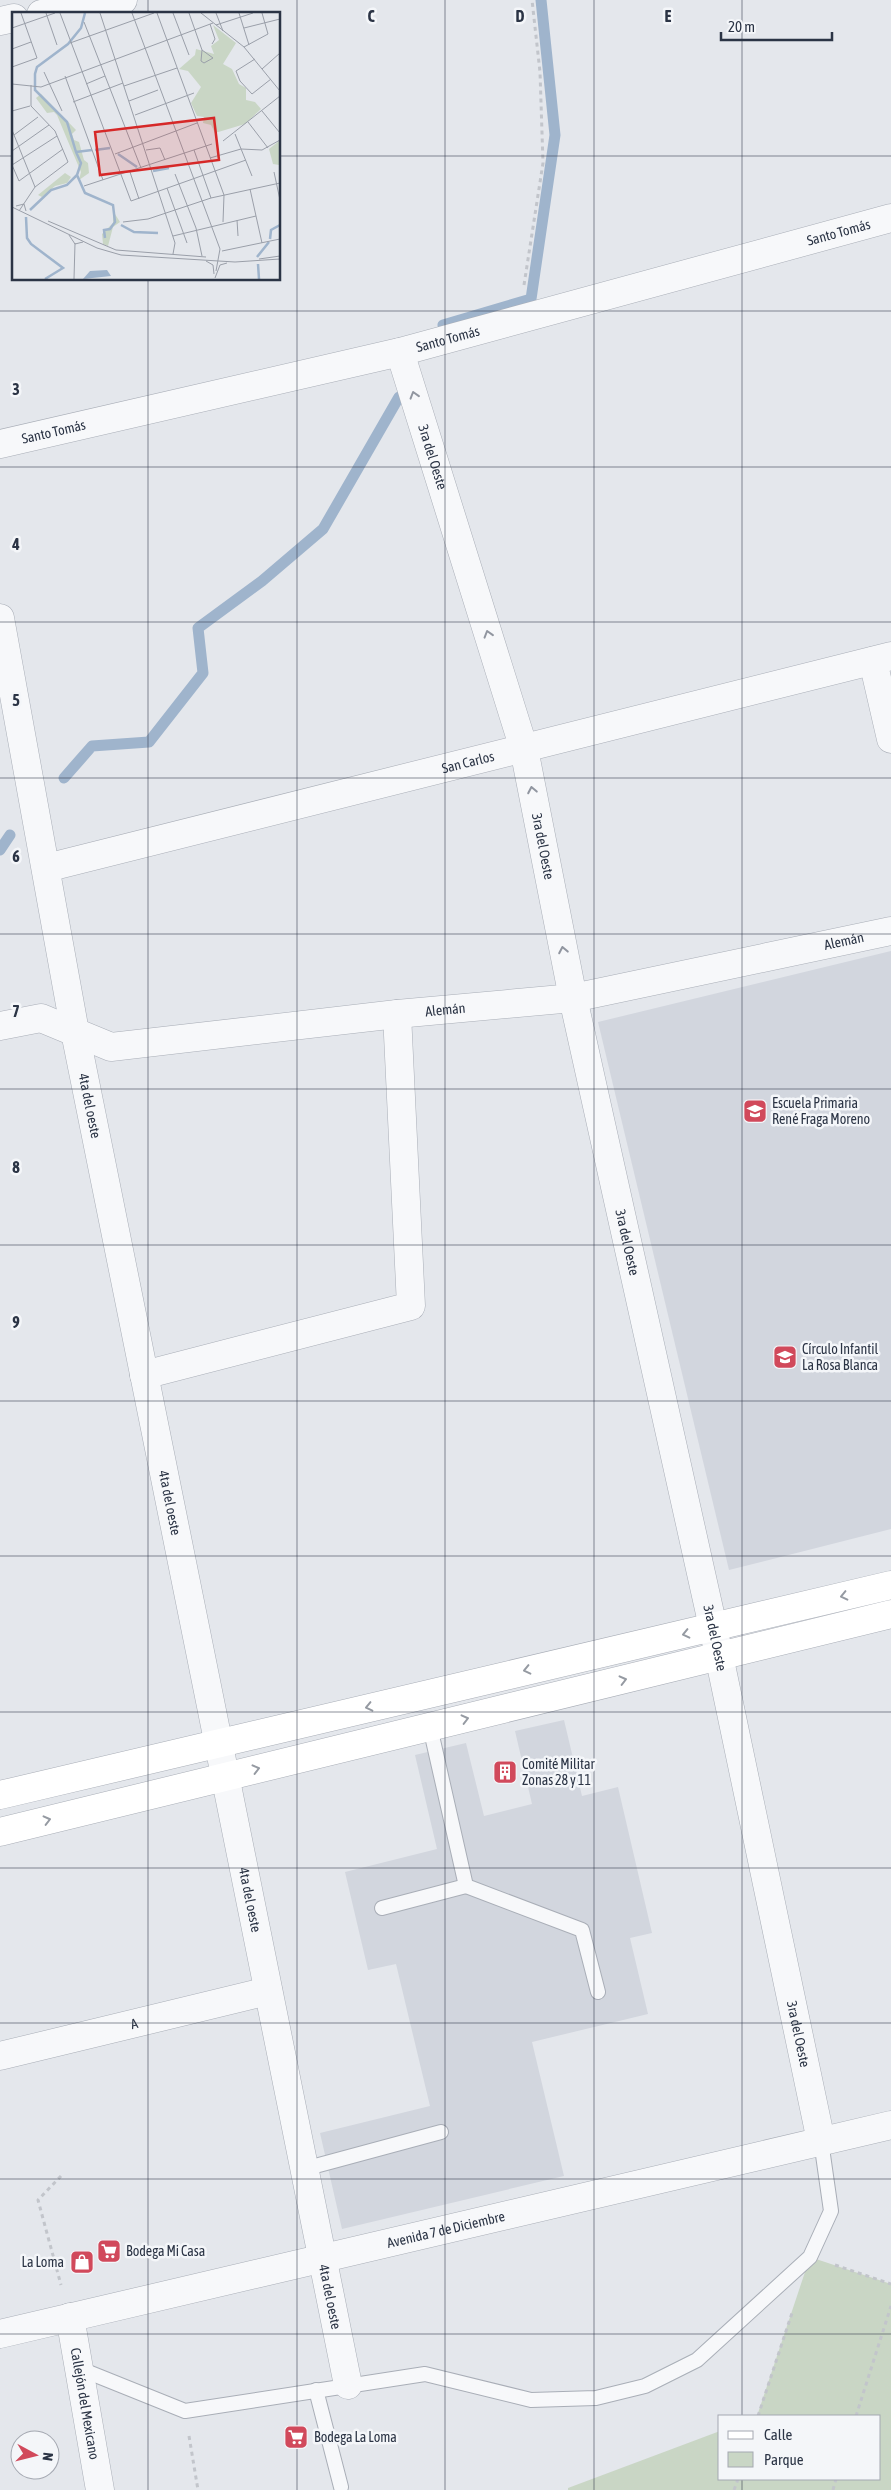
<svg xmlns="http://www.w3.org/2000/svg" width="891" height="2490" viewBox="0 0 891 2490" font-family="'Asap Condensed',sans-serif">
	<rect width="100%" height="100%" fill="#e4e7ec"/>
	<g fill="#d2d6de">
		<path d="M 891,951 L 891,1529 L 729,1570 L 598,1022 Z"/>
		<path d="M 564,1720 L 582,1796 L 618,1787 L 652,1933 L 630,1938 L 648,2014 L 532,2042 L 564,2176 L 342,2229 L 320,2133 L 430,2106 L 396,1964 L 368,1970 L 345,1872 L 437,1849 L 415,1755 L 466,1743 L 484,1816 L 532,1804 L 515,1731 Z"/>
	</g>
	<path fill="#c9d6c5" d="M 810,2257 L 891,2284 L 891,2490 L 568,2490 L 568,2488 L 720,2431 L 720,2479 L 880,2479 L 880,2416 L 757,2416 Z"/>
	<g fill="none" stroke-linecap="round" stroke-linejoin="round">
		<g stroke="#9fb4cc" stroke-width="11">
			<path d="M 443,325 L 531,299 L 555,135 L 541,0"/>
			<path d="M 64,778 L 92,746 L 149,742 L 203,673 L 198,628 L 262,581 L 323,529 L 399,397"/>
			<path d="M 0,850 L 10,835"/>
		</g>
		<g stroke="#a9aeb7" stroke-width="16">
			<g id="lane">
				<path d="M 430,1727 L 466,1886 L 582,1930 L 598,1992"/>
				<path d="M 382,1908 L 466,1886"/>
				<path d="M 304,2169 L 441,2132"/>
				<path d="M 78,2368 L 185,2411 L 425,2374 L 531,2400 L 596,2398 L 645,2386 L 697,2360 L 810,2257 L 831,2211 L 821,2141"/>
				<path d="M 316,2390 L 341,2487"/>
			</g>
		</g>
		<g stroke="#a9aeb7" stroke-width="29">
			<g id="street">
				<path d="M 41,14 L 123,0"/>
				<path d="M 0,21 L 14,18"/>
				<path id="s1" d="M 400,352 L 524,749 L 573,998 L 713,1627 L 821,2141"/>
				<path id="s2" d="M 0,444 L 400,352 L 891,218"/>
				<path id="s3" d="M 0,618 L 75,1032 L 348,2385"/>
				<path d="M 873,661 L 891,739"/>
				<path id="s4" d="M 46,868 L 891,656"/>
				<path id="s5" d="M 0,1026 L 41,1018 L 111,1047 L 397,1014 L 573,998 L 891,931"/>
				<path d="M 144,1375 L 411,1306 L 397,1014"/>
				<path id="s6" d="M 0,2056 L 268,1991"/>
				<path id="s7" d="M 70,2317 L 100,2490"/>
				<path id="s8" d="M 0,2334 L 891,2125"/>
			</g>
		</g>
		<g stroke="#a9aeb7" stroke-width="29">
			<g id="secondary">
				<path d="M 0,1795 L 891,1585"/>
				<path d="M 0,1832 L 891,1614"/>
			</g>
		</g>
		<g stroke="#c2c5cb" stroke-width="3" stroke-dasharray="4 4" stroke-linecap="butt">
			<path d="M 524,285 L 543,163 L 540,72 L 532,0"/>
			<path d="M 61,2176 L 38,2200 L 61,2285"/>
			<path d="M 835,2265 L 891,2284"/>
			<path d="M 758,2416 L 793,2310"/>
			<path d="M 856,2416 L 891,2306"/>
			<path d="M 189,2436 L 198,2490"/>
			<path d="M 734,2490 L 738,2479"/>
			<path d="M 833,2490 L 836,2479"/>
		</g>
		<use href="#lane" stroke="#f7f8fa" stroke-width="14"/>
		<use href="#street" stroke="#f7f8fa" stroke-width="28"/>
		<use href="#secondary" stroke="#fff" stroke-width="28"/>
	</g>
	<defs><path id="oneway-chevron" d="M-2-3.5L2.5 0L-2 3.5" fill="none" stroke-width="1.6" stroke-linecap="round" stroke-linejoin="round" transform="scale(1.25)"/></defs>
	<g stroke="#9196a0">
		<use href="#oneway-chevron" transform="translate(414 395) rotate(-107)"/>
		<use href="#oneway-chevron" transform="translate(488 634) rotate(-107)"/>
		<use href="#oneway-chevron" transform="translate(532 790) rotate(-101)"/>
		<use href="#oneway-chevron" transform="translate(563 950) rotate(-101)"/>
	</g>
	<g stroke="#959aa2">
		<use href="#oneway-chevron" transform="translate(844 1596) rotate(167)"/>
		<use href="#oneway-chevron" transform="translate(686 1634) rotate(167)"/>
		<use href="#oneway-chevron" transform="translate(527 1670) rotate(167)"/>
		<use href="#oneway-chevron" transform="translate(623 1680) rotate(-14)"/>
		<use href="#oneway-chevron" transform="translate(369 1707) rotate(167)"/>
		<use href="#oneway-chevron" transform="translate(465 1719) rotate(-14)"/>
		<use href="#oneway-chevron" transform="translate(256 1769) rotate(-14)"/>
		<use href="#oneway-chevron" transform="translate(47 1820) rotate(-14)"/>
	</g>
	<path fill="none" stroke="#2b3445" stroke-width="1" stroke-opacity="0.55" d="M 148,0 L 148,14M 297,0 L 297,2490M 445,0 L 445,2490M 594,0 L 594,2490M 742,0 L 742,2416M 0,156 L 14,156M 279,156 L 891,156M 148,279 L 148,2490M 0,311 L 891,311M 0,467 L 891,467M 0,622 L 891,622M 0,778 L 891,778M 0,934 L 891,934M 0,1089 L 891,1089M 0,1245 L 891,1245M 0,1401 L 891,1401M 0,1556 L 891,1556M 0,1712 L 891,1712M 0,1868 L 891,1868M 0,2023 L 891,2023M 0,2179 L 891,2179M 0,2334 L 891,2334M 742,2479 L 742,2490"/>
	<defs>
		<g id="school-square" transform="scale(1.25)"><rect x="-9" y="-9" width="18" height="18" rx="4" fill="#d1495b" stroke="#f4f6f9"/><path d="M0-5L7-2L0 1L-7-2ZM-4 1L0 2.5L4 1V4Q0 6-4 4Z" fill="#fff"/></g>
		<g id="building-square" transform="scale(1.25)"><rect x="-9" y="-9" width="18" height="18" rx="4" fill="#d1495b" stroke="#f4f6f9"/><path d="M-4-6H4V6H1V3H-1V6H-4ZM-2.5-4.3h1.7v1.8h-1.7ZM.8-4.3h1.7v1.8H.8ZM-2.5-1h1.7V.8h-1.7ZM.8-1h1.7V.8H.8Z" fill="#fff"/></g>
		<g id="supermarket-square" transform="scale(1.25)"><rect x="-9" y="-9" width="18" height="18" rx="4" fill="#d1495b" stroke="#f4f6f9"/><path d="M-6-5.5h2.5l.6 2H6L4.5 2H-2.5L-4.4-4H-6ZM-1.5 3.2a1.3 1.3 0 1 0 .1 0ZM3 3.2a1.3 1.3 0 1 0 .1 0Z" fill="#fff"/></g>
		<g id="shop-square" transform="scale(1.25)"><rect x="-9" y="-9" width="18" height="18" rx="4" fill="#d1495b" stroke="#f4f6f9"/><path d="M-5-2.5h2.3a2.7 3.5 0 0 1 5.4 0H5L5.5 6h-11ZM-1.5-2.5h3a1.5 2.3 0 0 0-3 0Z" fill="#fff"/></g>
	</defs>
	<g fill-rule="evenodd">
		<use href="#school-square" x="755" y="1111"/>
		<use href="#school-square" x="785" y="1357"/>
		<use href="#building-square" x="505" y="1772"/>
		<use href="#supermarket-square" x="109" y="2251"/>
		<use href="#shop-square" x="82" y="2262"/>
		<use href="#supermarket-square" x="296" y="2437"/>
	</g>
	<g text-anchor="middle" stroke-width="5" stroke-linejoin="round" paint-order="stroke">
		<g font-size="14" fill="#2b3445" stroke="#f4f6f9">
			<text dy="5" stroke="none"><textPath href="#s2" startOffset="865">Santo Tomás</textPath></text>
			<text dy="5" stroke="none"><textPath href="#s2" startOffset="460">Santo Tomás</textPath></text>
			<text dy="5" stroke="none"><textPath href="#s2" startOffset="55">Santo Tomás</textPath></text>
			<text dy="5" stroke="none"><textPath href="#s1" startOffset="110">3ra del Oeste</textPath></text>
			<text dy="5" stroke="none"><textPath href="#s4" startOffset="435">San Carlos</textPath></text>
			<text dy="5" stroke="none"><textPath href="#s1" startOffset="515">3ra del Oeste</textPath></text>
			<text dy="5" stroke="none"><textPath href="#s5" startOffset="859">Alemán</textPath></text>
			<text dy="5" stroke="none"><textPath href="#s5" startOffset="454">Alemán</textPath></text>
			<text dy="5" stroke="none"><textPath href="#s3" startOffset="496">4ta del oeste</textPath></text>
			<text dy="5" stroke="none"><textPath href="#s1" startOffset="920">3ra del Oeste</textPath></text>
			<text dy="5" stroke="none"><textPath href="#s3" startOffset="901">4ta del oeste</textPath></text>
			<text dy="5" stroke="none"><textPath href="#s1" startOffset="1325">3ra del Oeste</textPath></text>
			<text dy="5" stroke="none"><textPath href="#s3" startOffset="1306">4ta del oeste</textPath></text>
			<text dy="5" stroke="none"><textPath href="#s6" startOffset="138">A</textPath></text>
			<text dy="5" stroke="none"><textPath href="#s1" startOffset="1730">3ra del Oeste</textPath></text>
			<text dy="5" stroke="none"><textPath href="#s8" startOffset="458">Avenida 7 de Diciembre</textPath></text>
			<text dy="5" stroke="none"><textPath href="#s3" startOffset="1711">4ta del oeste</textPath></text>
			<text dy="5" stroke="none"><textPath href="#s7" startOffset="88">Callejón del Mexicano</textPath></text>
		</g>
		<g font-size="14" fill="#2b3445" stroke="#f4f6f9" text-anchor="start">
			<text x="772" y="1108">Escuela Primaria<tspan x="772" dy="16">René Fraga Moreno</tspan></text>
			<text x="802" y="1354">Círculo Infantil<tspan x="802" dy="16">La Rosa Blanca</tspan></text>
			<text x="522" y="1769">Comité Militar<tspan x="522" dy="16">Zonas 28 y 11</tspan></text>
			<text x="126" y="2256">Bodega Mi Casa</text>
			<text x="64" y="2267" text-anchor="end">La Loma</text>
			<text x="314" y="2442">Bodega La Loma</text>
		</g>
	</g>
	<g transform="translate(12 12)">
		<rect width="268" height="268" fill="#e4e7ec"/>
		<path d="M 201,13 L 224,31 L 211,52 L 220,57 L 227,72 L 234,76 L 234,88 L 243,90 L 249,97 L 233,112 L 203,121 L 199,113 L 191,111 L 192,105 L 185,104 L 179,91 L 189,75 L 176,59 L 167,57 L 183,43 L 184,37 L 202,42 L 199,34 L 207,28 ZM 29,82 L 64,118 L 60,122 L 62,128 L 67,130 L 72,148 L 76,151 L 77,161 L 67,168 L 69,160 L 55,127 L 45,103 L 42,100 L 35,101 L 24,86 ZM 267,129 L 267,153 L 261,152 L 257,137 ZM 53,161 L 59,165 L 55,171 L 43,174 L 30,185 L 26,183 ZM 101,199 L 108,210 L 101,215 L 96,234 L 91,232 L 90,222 L 101,211 Z" fill="#c9d6c5"/>
		<path d="M 95,258 L 99,264 L 71,267 L 78,259 Z" fill="#9fb4cc"/>
		<path fill="none" stroke="#9fb4cc" stroke-width="2.5" d="M 83,138 L 98,136M 64,140 L 80,138M 64,140 L 55,110 L 23,78 L 23,62 L 25,55 L 56,32 L 69,16 L 73,1M 106,142 L 125,155M 141,159 L 157,156M 65,163 L 73,181 L 101,193 L 103,210 L 98,217 L 92,218 L 93,226M 18,198 L 39,178 L 55,173 L 65,163 L 69,151 L 64,140M 14,205 L 15,226 L 19,232 L 51,256 L 33,267M 109,213 L 122,220 L 146,221M 258,227 L 259,218 L 268,213M 245,245 L 257,230M 246,252 L 247,267"/>
		<path fill="none" stroke="#9a9fa9" stroke-width="1" d="M 34,1 L 45,33M 48,1 L 119,189 L 234,148M 88,1 L 163,231 L 161,242M 120,1 L 208,237 L 204,259M 145,1 L 212,183 L 211,210M 161,1 L 177,43M 177,1 L 190,38 L 189,49 L 192,51 L 201,46 L 190,38M 189,1 L 232,35 L 268,79M 204,1 L 211,19M 227,1 L 237,33M 72,10 L 129,156M 198,12 L 203,27 L 200,32M 204,13 L 241,1M 0,16 L 43,1M 232,16 L 268,7M 58,31 L 142,1M 232,35 L 256,22 L 250,1M 0,37 L 19,30M 243,47 L 224,59 L 228,69 L 240,82 L 259,67M 0,55 L 25,46 L 9,1M 250,57 L 268,41M 32,60 L 50,99M 53,64 L 91,168M 0,72 L 29,75 L 201,11M 74,72 L 93,64M 19,73 L 19,94 L 43,119 L 56,150 L 23,175M 112,74 L 165,56M 117,89 L 146,78M 61,90 L 111,71M 0,99 L 18,94M 250,99 L 268,121M 123,103 L 182,81M 236,110 L 256,136M 0,118 L 23,175 L 7,199M 223,122 L 240,164M 2,123 L 26,105M 211,129 L 268,84M 134,138 L 148,136 L 153,148M 182,138 L 199,186M 0,139 L 37,113M 103,142 L 185,111M 198,146 L 229,137 L 250,138 L 268,128M 0,153 L 7,169 L 51,137M 0,153 L 45,124M 118,160 L 127,187M 262,160 L 268,188M 163,162 L 184,216 L 190,244M 72,174 L 200,132M 155,176 L 175,231M 238,177 L 250,231M 4,194 L 12,192 L 14,199M 0,195 L 85,236 L 109,243 L 223,250 L 268,247M 225,208 L 226,224M 36,209 L 104,238 L 194,245M 111,210 L 136,207 L 199,186 L 268,171M 57,223 L 63,232 L 71,230M 161,224 L 244,204M 210,239 L 268,227M 247,247 L 268,244M 194,249 L 201,253 L 202,262M 203,266 L 208,253 L 215,251M 62,267 L 63,231"/>
		<path fill="#d62828" fill-opacity="0.15" stroke="#d62828" stroke-width="2.5" d="M 202,106 L 207,148 L 88,163 L 83,120 Z"/>
		<rect width="268" height="268" fill="none" stroke="#2b3445" stroke-width="2.5"/>
	</g>
	<g font-size="16" text-anchor="middle" font-weight="bold" fill="#2b3445" stroke="#f4f6f9" stroke-width="5" stroke-linejoin="round" paint-order="stroke">
		<text x="371" y="22">C</text>
		<text x="520" y="22">D</text>
		<text x="668" y="22">E</text>
		<text x="16" y="395">3</text>
		<text x="16" y="550">4</text>
		<text x="16" y="706">5</text>
		<text x="16" y="862">6</text>
		<text x="16" y="1017">7</text>
		<text x="16" y="1173">8</text>
		<text x="16" y="1328">9</text>
	</g>
	<rect x="718" y="2415" width="162" height="65" fill="#f4f6f9" stroke="#a4a8b1"/>
	<rect x="728" y="2431" width="25" height="8" fill="#ffffff" stroke="#a4a8b1"/>
	<text x="764" y="2440" font-size="15" fill="#2b3445">Calle</text>
	<rect x="728" y="2452" width="25" height="15" fill="#c9d6c5" stroke="#a4a8b1"/>
	<text x="764" y="2465" font-size="15" fill="#2b3445">Parque</text>
	<g transform="translate(35 2455) rotate(97)"><circle r="24" fill="#f4f6f9" stroke="#a4a8b1"/>
	<path d="M0-4L9 19L0 12L-9 19Z" fill="#d1495b"/>
	<text y="-8" font-size="14" font-weight="bold" text-anchor="middle" fill="#2b3445">N</text>
	</g>
	<path d="M721 32v8h111v-8" fill="none" stroke="#2b3445" stroke-width="2.5"/>
	<text x="728" y="32" font-size="15" fill="#2b3445" stroke="#f4f6f9" stroke-width="4" paint-order="stroke">20 m</text>
</svg>
